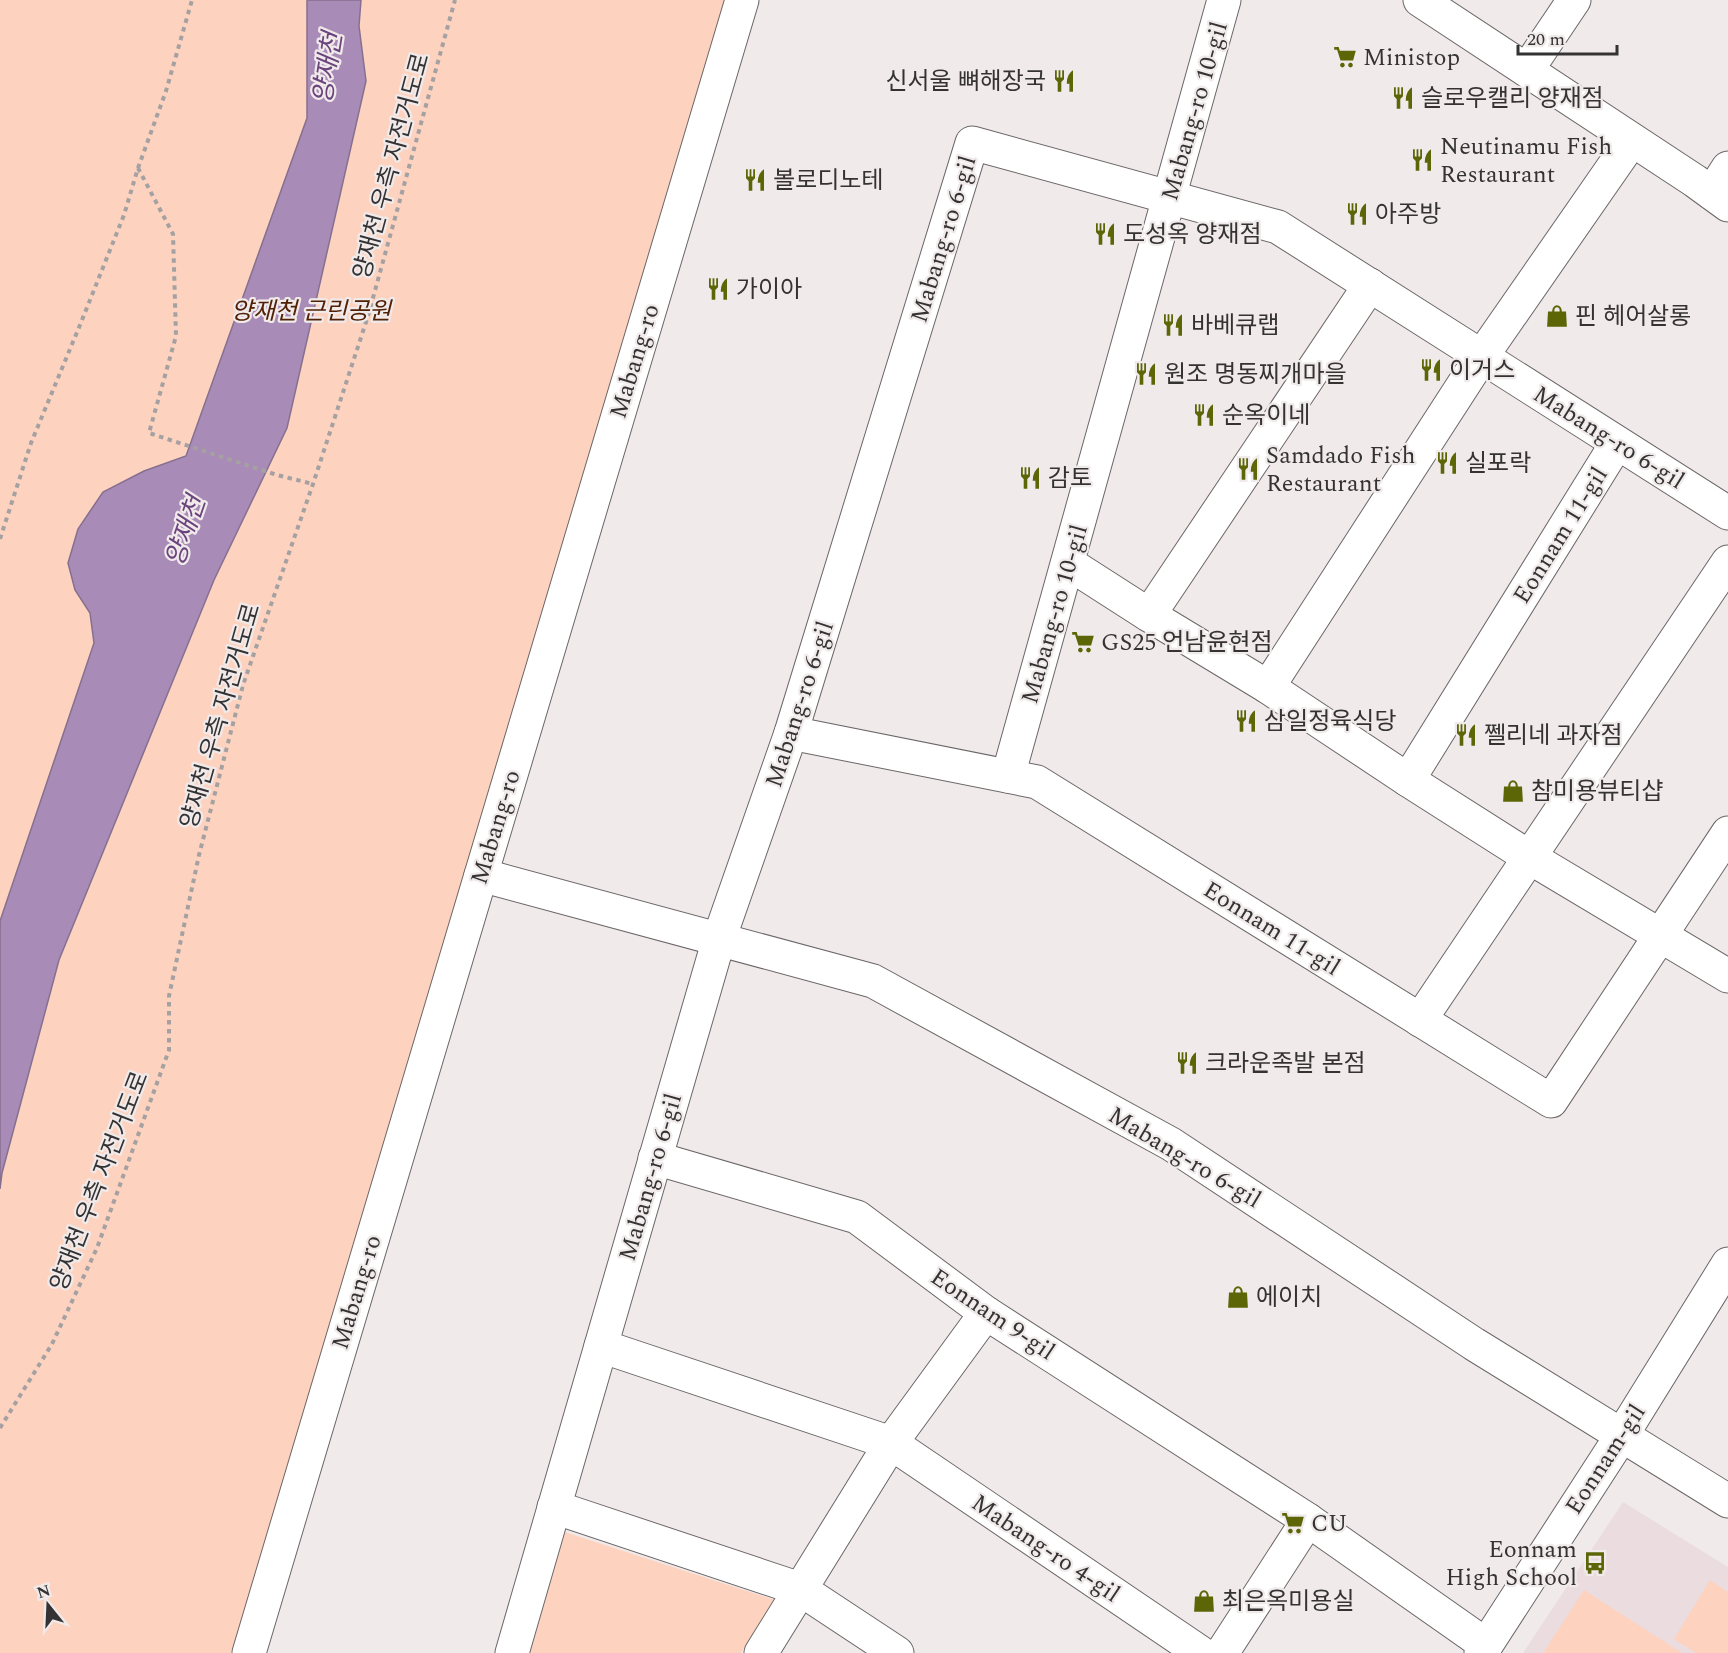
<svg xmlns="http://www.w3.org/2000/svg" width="1728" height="1653" viewBox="0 0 1728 1653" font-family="Spectral,'Noto Sans KR',serif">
	<rect width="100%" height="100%" fill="#f0eaeb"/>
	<path fill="#ebdce0" d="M 1623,1502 L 1728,1567 L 1728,1653 L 1523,1653 Z"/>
	<g fill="#fdd3bf">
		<path d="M 0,0 L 729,0 L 233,1653 L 0,1653 Z"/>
		<path d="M 565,1532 L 775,1600 L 741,1653 L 530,1653 Z"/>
		<path d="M 1710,1580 L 1728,1592 L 1728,1653 L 1696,1653 L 1674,1639 Z"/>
		<path d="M 1584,1590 L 1682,1653 L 1543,1653 Z"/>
	</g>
	<path fill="#a98bb7" stroke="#86708f" stroke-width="1.5" d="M 307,0 L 361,0 L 359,26 L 366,81 L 287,428 L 214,580 L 59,960 L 2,1173 L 0,1189 L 0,921 L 94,643 L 90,613 L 75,590 L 68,563 L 78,529 L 103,492 L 144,471 L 186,456 L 307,118 Z"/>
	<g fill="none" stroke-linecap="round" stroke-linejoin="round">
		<g stroke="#6c6668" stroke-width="35">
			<g id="minor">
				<path d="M 1420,0 L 1695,181 L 1728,205"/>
				<path d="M 1527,70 L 1574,0"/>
				<path d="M 1712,193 L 1728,168"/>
				<path d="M 1068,563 L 1149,615 L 1268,687 L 1408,780 L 1529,857 L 1728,976"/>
				<path d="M 1149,615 L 1370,285"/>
				<path d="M 1268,687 L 1482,356 L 1632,140"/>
				<path d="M 791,733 L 1037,782 L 1551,1101 L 1728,833"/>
				<path d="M 1008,776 L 1224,0"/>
				<path d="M 1408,780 L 1617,443"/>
				<path d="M 481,875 L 873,981 L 1171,1144 L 1474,1344 L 1728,1501"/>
				<path d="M 1420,1020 L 1728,562"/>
				<path d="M 655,1158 L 857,1217 L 986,1313 L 1308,1520 L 1486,1645"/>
				<path d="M 601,1346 L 891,1443 L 1201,1653"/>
				<path d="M 554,1507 L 800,1589 L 897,1653"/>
				<path d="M 249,1653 L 742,0"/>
				<path d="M 512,1653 L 719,939 L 791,733 L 972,143 L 1278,227 L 1728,513"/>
				<path d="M 761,1653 L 891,1443 L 986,1313"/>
				<path d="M 1222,1653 L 1308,1520"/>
				<path d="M 1481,1653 L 1622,1435 L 1728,1264"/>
			</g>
		</g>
		<g stroke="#a5a1a2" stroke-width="4" stroke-dasharray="4.5 4.5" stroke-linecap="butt">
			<path d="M 138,168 L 173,234 L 176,336 L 149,433 L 277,475 L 313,484"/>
			<path d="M 0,539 L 31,443 L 80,325 L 124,215 L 138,168 L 166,91 L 192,0"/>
			<path d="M 0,1428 L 52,1344 L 97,1248 L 169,1050 L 169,996 L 199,855 L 243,685 L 313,484 L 368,316 L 455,0"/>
		</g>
		<use href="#minor" stroke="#fff" stroke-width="33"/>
	</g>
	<defs>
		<g id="supermarket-bare" transform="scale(1.8)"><path d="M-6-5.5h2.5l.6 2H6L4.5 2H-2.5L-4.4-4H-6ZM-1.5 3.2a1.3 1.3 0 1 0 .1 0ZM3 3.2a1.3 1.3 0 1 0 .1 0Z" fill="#5d6607" stroke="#f0eaeb" stroke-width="2.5" paint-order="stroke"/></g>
		<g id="restaurant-bare" transform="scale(1.8)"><path d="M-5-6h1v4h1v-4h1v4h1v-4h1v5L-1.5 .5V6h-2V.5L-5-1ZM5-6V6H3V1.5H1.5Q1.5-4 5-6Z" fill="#5d6607" stroke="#f0eaeb" stroke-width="2.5" paint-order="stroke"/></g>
		<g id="shop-bare" transform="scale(1.8)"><path d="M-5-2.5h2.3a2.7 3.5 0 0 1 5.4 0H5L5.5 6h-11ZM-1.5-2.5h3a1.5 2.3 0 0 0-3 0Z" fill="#5d6607" stroke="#f0eaeb" stroke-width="2.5" paint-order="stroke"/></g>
		<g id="bus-bare" transform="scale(1.8)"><path d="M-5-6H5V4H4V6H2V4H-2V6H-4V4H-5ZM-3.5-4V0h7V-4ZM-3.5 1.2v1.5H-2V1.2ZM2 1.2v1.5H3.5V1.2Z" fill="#5d6607" stroke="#f0eaeb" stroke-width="2.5" paint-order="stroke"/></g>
	</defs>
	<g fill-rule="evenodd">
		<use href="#supermarket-bare" x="1345" y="57"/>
		<use href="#restaurant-bare" x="1064" y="81"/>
		<use href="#restaurant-bare" x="1403" y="98"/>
		<use href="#restaurant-bare" x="1422" y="160"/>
		<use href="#restaurant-bare" x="755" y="180"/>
		<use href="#restaurant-bare" x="1357" y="214"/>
		<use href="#restaurant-bare" x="1105" y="234"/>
		<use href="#restaurant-bare" x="718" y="289"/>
		<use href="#shop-bare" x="1557" y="316"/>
		<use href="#restaurant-bare" x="1173" y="325"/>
		<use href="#restaurant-bare" x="1431" y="370"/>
		<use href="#restaurant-bare" x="1146" y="374"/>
		<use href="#restaurant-bare" x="1204" y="415"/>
		<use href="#restaurant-bare" x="1447" y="463"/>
		<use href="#restaurant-bare" x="1248" y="469"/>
		<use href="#restaurant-bare" x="1030" y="478"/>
		<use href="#supermarket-bare" x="1083" y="642"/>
		<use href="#restaurant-bare" x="1246" y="721"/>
		<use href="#restaurant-bare" x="1466" y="735"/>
		<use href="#shop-bare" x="1513" y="791"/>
		<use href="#restaurant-bare" x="1187" y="1063"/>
		<use href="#shop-bare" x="1238" y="1297"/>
		<use href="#supermarket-bare" x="1293" y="1523"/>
		<use href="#bus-bare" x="1595" y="1563"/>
		<use href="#shop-bare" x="1204" y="1601"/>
	</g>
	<g text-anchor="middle" stroke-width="4.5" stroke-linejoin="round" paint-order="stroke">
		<g font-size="24" fill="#343232" stroke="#f0eaeb" text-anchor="start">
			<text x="1363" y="65">Ministop</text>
			<text x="1046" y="89" text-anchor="end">신서울 뼈해장국</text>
			<text x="1421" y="106">슬로우캘리 양재점</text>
			<text x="1440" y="154">Neutinamu Fish<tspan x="1440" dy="28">Restaurant</tspan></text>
			<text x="773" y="188">볼로디노테</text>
			<text x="1375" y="222">아주방</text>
			<text x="1123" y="242">도성옥 양재점</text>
			<text x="736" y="297">가이아</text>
			<text x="1575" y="324">핀 헤어살롱</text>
			<text x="1191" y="333">바베큐랩</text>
			<text x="1449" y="378">이거스</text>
			<text x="1164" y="382">원조 명동찌개마을</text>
			<text x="1222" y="423">순옥이네</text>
			<text x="1266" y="463">Samdado Fish<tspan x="1266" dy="28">Restaurant</tspan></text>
			<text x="1465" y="471">실포락</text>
			<text x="1048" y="486">감토</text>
			<text x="1101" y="650">GS25 언남윤현점</text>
			<text x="1264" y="729">삼일정육식당</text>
			<text x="1484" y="743">쩰리네 과자점</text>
			<text x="1531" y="799">참미용뷰티샵</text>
			<text x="1205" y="1071">크라운족발 본점</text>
			<text x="1256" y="1305">에이치</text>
			<text x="1311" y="1531">CU</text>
			<text x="1577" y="1557" text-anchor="end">Eonnam<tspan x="1577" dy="28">High School</tspan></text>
			<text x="1222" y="1609">최은옥미용실</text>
		</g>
		<g font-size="24" fill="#343232" stroke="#f0eaeb">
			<text transform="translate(1194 111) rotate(-74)" y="8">Mabang-ro 10-gil</text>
			<text transform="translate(391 166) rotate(-75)" y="8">양재천 우측 자전거도로</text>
			<text transform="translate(943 239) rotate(-73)" y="8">Mabang-ro 6-gil</text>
			<text transform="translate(634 361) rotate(-73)" y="8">Mabang-ro</text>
			<text transform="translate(1609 437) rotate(32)" y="8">Mabang-ro 6-gil</text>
			<text transform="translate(1560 535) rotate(-58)" y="8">Eonnam 11-gil</text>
			<text transform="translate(1054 614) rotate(-74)" y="8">Mabang-ro 10-gil</text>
			<text transform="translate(799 704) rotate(-72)" y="8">Mabang-ro 6-gil</text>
			<text transform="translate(220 716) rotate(-74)" y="8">양재천 우측 자전거도로</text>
			<text transform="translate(495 827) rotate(-73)" y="8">Mabang-ro</text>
			<text transform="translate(1272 928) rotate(32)" y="8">Eonnam 11-gil</text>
			<text transform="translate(1185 1157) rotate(31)" y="8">Mabang-ro 6-gil</text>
			<text transform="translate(650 1177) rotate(-74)" y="8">Mabang-ro 6-gil</text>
			<text transform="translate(99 1181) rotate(-69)" y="8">양재천 우측 자전거도로</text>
			<text transform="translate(356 1292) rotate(-73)" y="8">Mabang-ro</text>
			<text transform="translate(993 1314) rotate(34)" y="8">Eonnam 9-gil</text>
			<text transform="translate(1605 1459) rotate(-57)" y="8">Eonnam-gil</text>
			<text transform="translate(1046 1548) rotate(34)" y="8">Mabang-ro 4-gil</text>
		</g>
		<g font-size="24" font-style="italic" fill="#522105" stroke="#f0eaeb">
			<text x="311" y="319">양재천 근린공원</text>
		</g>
		<g font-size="26" font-style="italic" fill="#6b437d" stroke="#f0eaeb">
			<text transform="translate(327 68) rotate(-81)" y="9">양재천</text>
			<text transform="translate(185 531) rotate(-71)" y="9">양재천</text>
		</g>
	</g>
	<g transform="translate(48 1605) rotate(342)" stroke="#f0eaeb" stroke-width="4.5" paint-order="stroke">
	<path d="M0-4.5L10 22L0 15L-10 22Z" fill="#343232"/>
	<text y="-9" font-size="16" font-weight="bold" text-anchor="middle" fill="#343232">N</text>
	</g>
	<path d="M1518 45v9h99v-9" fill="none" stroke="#343232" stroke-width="3"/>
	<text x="1527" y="45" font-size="18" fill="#343232" stroke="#f0eaeb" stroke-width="4.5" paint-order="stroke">20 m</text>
</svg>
